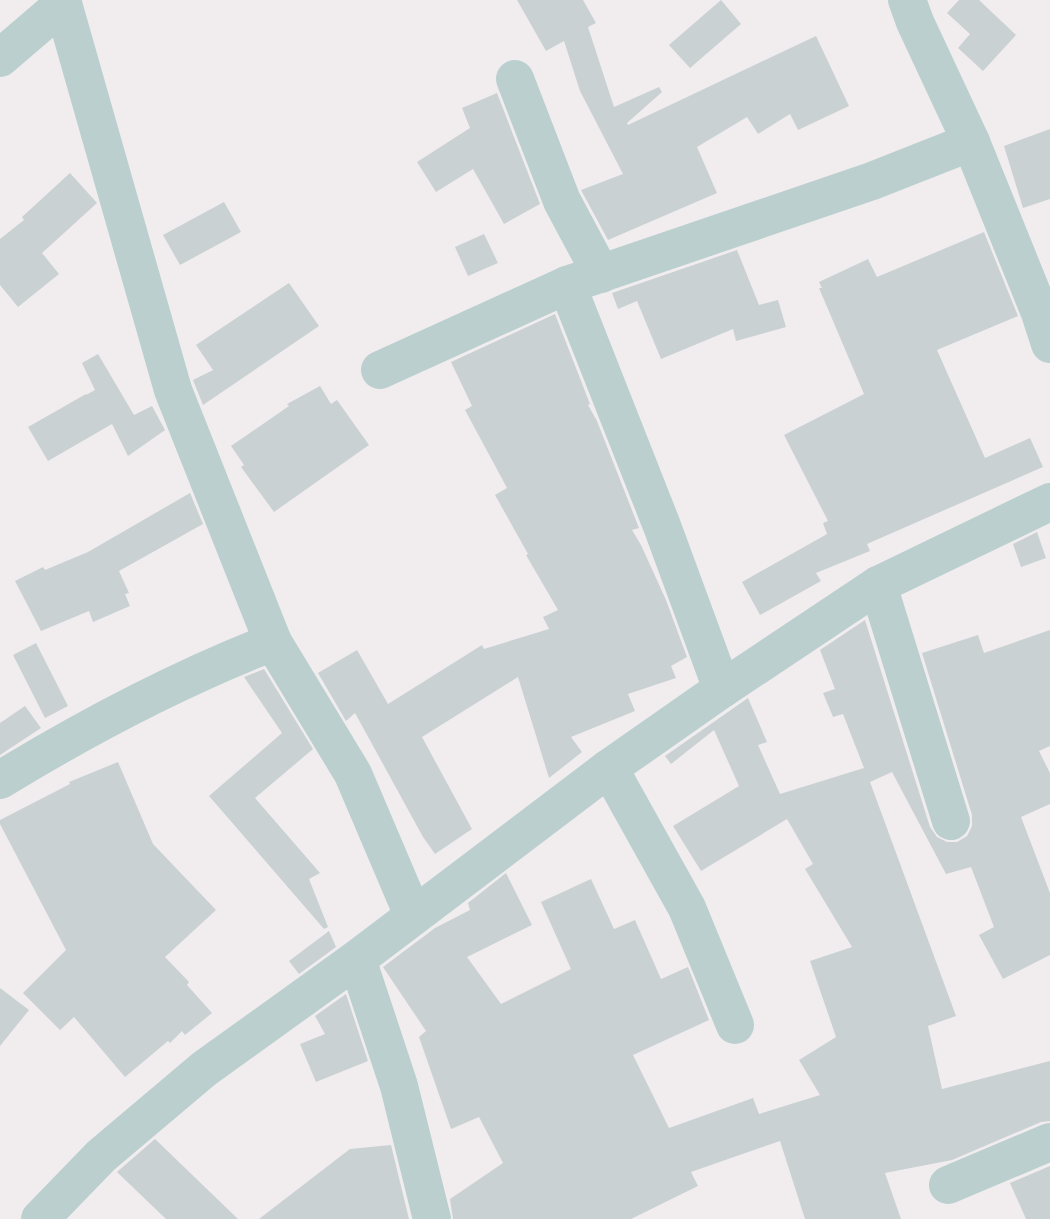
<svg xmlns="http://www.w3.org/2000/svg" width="1050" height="1219" viewBox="0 0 1050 1219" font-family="Helvetica,sans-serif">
	<rect width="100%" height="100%" fill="#f1edef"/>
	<g fill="#c9d1d3">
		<path d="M 517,0 L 583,0 L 596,23 L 588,27 L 614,107 L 659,87 L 662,92 L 627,123 L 628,125 L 816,36 L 849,106 L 798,130 L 790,114 L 758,134 L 747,117 L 697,147 L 717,193 L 608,240 L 581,190 L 623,174 L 580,91 L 564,41 L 546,51 Z"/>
		<path d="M 721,0 L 741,24 L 690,68 L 669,45 Z"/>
		<path d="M 959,0 L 979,0 L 1016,35 L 983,71 L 958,48 L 970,34 L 947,13 Z"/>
		<path d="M 497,93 L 540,204 L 504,224 L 473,169 L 436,192 L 417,162 L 470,128 L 462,108 Z"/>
		<path d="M 1050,129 L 1050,199 L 1023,208 L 1004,146 Z"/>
		<path d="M 70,173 L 97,203 L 42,253 L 59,274 L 18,307 L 0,285 L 0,239 L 24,220 L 22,217 Z"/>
		<path d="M 224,202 L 241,232 L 180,265 L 163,235 Z"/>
		<path d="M 984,232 L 1018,316 L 937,350 L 985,458 L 1030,438 L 1043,467 L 867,544 L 870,551 L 816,573 L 821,581 L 760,615 L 742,582 L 827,534 L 823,523 L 828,521 L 784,435 L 864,394 L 819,288 L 822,288 L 819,282 L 868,259 L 877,277 Z"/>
		<path d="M 484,234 L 498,263 L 468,276 L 455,247 Z"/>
		<path d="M 737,250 L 759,305 L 778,300 L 786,327 L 736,341 L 733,329 L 661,359 L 637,301 L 618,309 L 612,293 Z"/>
		<path d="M 289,283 L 319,326 L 203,405 L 193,380 L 213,370 L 196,345 Z"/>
		<path d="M 555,314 L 590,404 L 588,405 L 597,421 L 639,528 L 632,530 L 641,545 L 666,600 L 687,657 L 671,666 L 676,678 L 628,694 L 635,711 L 571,737 L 582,752 L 549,778 L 518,677 L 422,737 L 472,829 L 435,854 L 423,837 L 355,713 L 346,721 L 318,673 L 357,650 L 388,704 L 482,645 L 484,649 L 549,629 L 543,617 L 558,610 L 526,555 L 528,554 L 495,495 L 507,488 L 465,410 L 472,406 L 451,362 Z"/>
		<path d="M 98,354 L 134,415 L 152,406 L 165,430 L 128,456 L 112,424 L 48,461 L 28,427 L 86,394 L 86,395 L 95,390 L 82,363 Z"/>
		<path d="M 320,386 L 331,404 L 337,400 L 369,445 L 274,512 L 241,467 L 244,465 L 231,446 L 289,406 L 287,404 Z"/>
		<path d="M 190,493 L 203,524 L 119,571 L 129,593 L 125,594 L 130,606 L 93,622 L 89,611 L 41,631 L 15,581 L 43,567 L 45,570 L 88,552 Z"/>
		<path d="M 1037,532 L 1046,558 L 1021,567 L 1013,544 Z"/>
		<path d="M 865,620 L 930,827 L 937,837 L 947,842 L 957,842 L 967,836 L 972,826 L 972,815 L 922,653 L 978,635 L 984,653 L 1050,630 L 1050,746 L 1039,751 L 1050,773 L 1050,804 L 1021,817 L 1050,893 L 1050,955 L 1003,979 L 979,935 L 994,927 L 971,867 L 946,874 L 892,772 L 870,782 L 956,1016 L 928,1026 L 942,1089 L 1050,1061 L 1050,1121 L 1041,1122 L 952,1160 L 885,1173 L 901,1219 L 805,1219 L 780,1141 L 691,1172 L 698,1186 L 631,1219 L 453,1219 L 450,1199 L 503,1163 L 479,1117 L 451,1129 L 419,1037 L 426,1031 L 383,967 L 435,928 L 470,910 L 468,903 L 506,873 L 532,925 L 467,957 L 501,1004 L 571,969 L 541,902 L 591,879 L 614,929 L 635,920 L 661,979 L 688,967 L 709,1020 L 633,1055 L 669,1128 L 753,1098 L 759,1114 L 820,1095 L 799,1060 L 836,1037 L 810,961 L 852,947 L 805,869 L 813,864 L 787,819 L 701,871 L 673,826 L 739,786 L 714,730 L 671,764 L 665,756 L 748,698 L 767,742 L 758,745 L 780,794 L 864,768 L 843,714 L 833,717 L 823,693 L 835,689 L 820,650 Z"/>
		<path d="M 36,643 L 68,706 L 45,718 L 13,655 Z"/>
		<path d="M 264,669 L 313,749 L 255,798 L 320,873 L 309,879 L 328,927 L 324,929 L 209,796 L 282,733 L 244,677 Z"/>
		<path d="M 25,706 L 41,728 L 0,755 L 0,723 Z"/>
		<path d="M 118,762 L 153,844 L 216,910 L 165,957 L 189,982 L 187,985 L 212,1013 L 185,1035 L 182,1031 L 170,1043 L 168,1041 L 125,1077 L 74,1017 L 60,1030 L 23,993 L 66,950 L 0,824 L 0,820 L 70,784 L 69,782 Z"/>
		<path d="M 329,931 L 336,947 L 299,974 L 289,961 Z"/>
		<path d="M 0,988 L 29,1010 L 0,1046 Z"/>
		<path d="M 346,994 L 368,1061 L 316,1082 L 300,1044 L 325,1034 L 315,1016 Z"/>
		<path d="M 155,1139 L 238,1219 L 166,1219 L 117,1172 Z"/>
		<path d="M 391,1145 L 409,1219 L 259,1219 L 350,1149 Z"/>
		<path d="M 1050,1166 L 1050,1219 L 1026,1219 L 1010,1183 Z"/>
	</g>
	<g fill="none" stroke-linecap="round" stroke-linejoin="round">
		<g stroke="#bacfce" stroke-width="38">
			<path d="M 62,0 L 173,390 L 273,642 L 353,774 L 413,915"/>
			<path d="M 907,0 L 915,22 L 971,142 L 1040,313 L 1050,344"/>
			<path d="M 0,58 L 63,4"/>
			<path d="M 515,79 L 562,201 L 601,274"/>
			<path d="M 567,285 L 662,526 L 722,689"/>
			<path d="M 380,370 L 567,285 L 872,181 L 971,142"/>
			<path d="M 878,585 L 951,821"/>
			<path d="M 609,768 L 687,908 L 735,1025"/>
			<path d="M 0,780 C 87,727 178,679 273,642"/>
			<path d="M 357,959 L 399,1086 L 432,1219"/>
			<path d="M 948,1185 L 1050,1142"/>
			<path d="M 40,1219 L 101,1156 L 204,1069 L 357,959 L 609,768 L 722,689 L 878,585 L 1050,502"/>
		</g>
	</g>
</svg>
